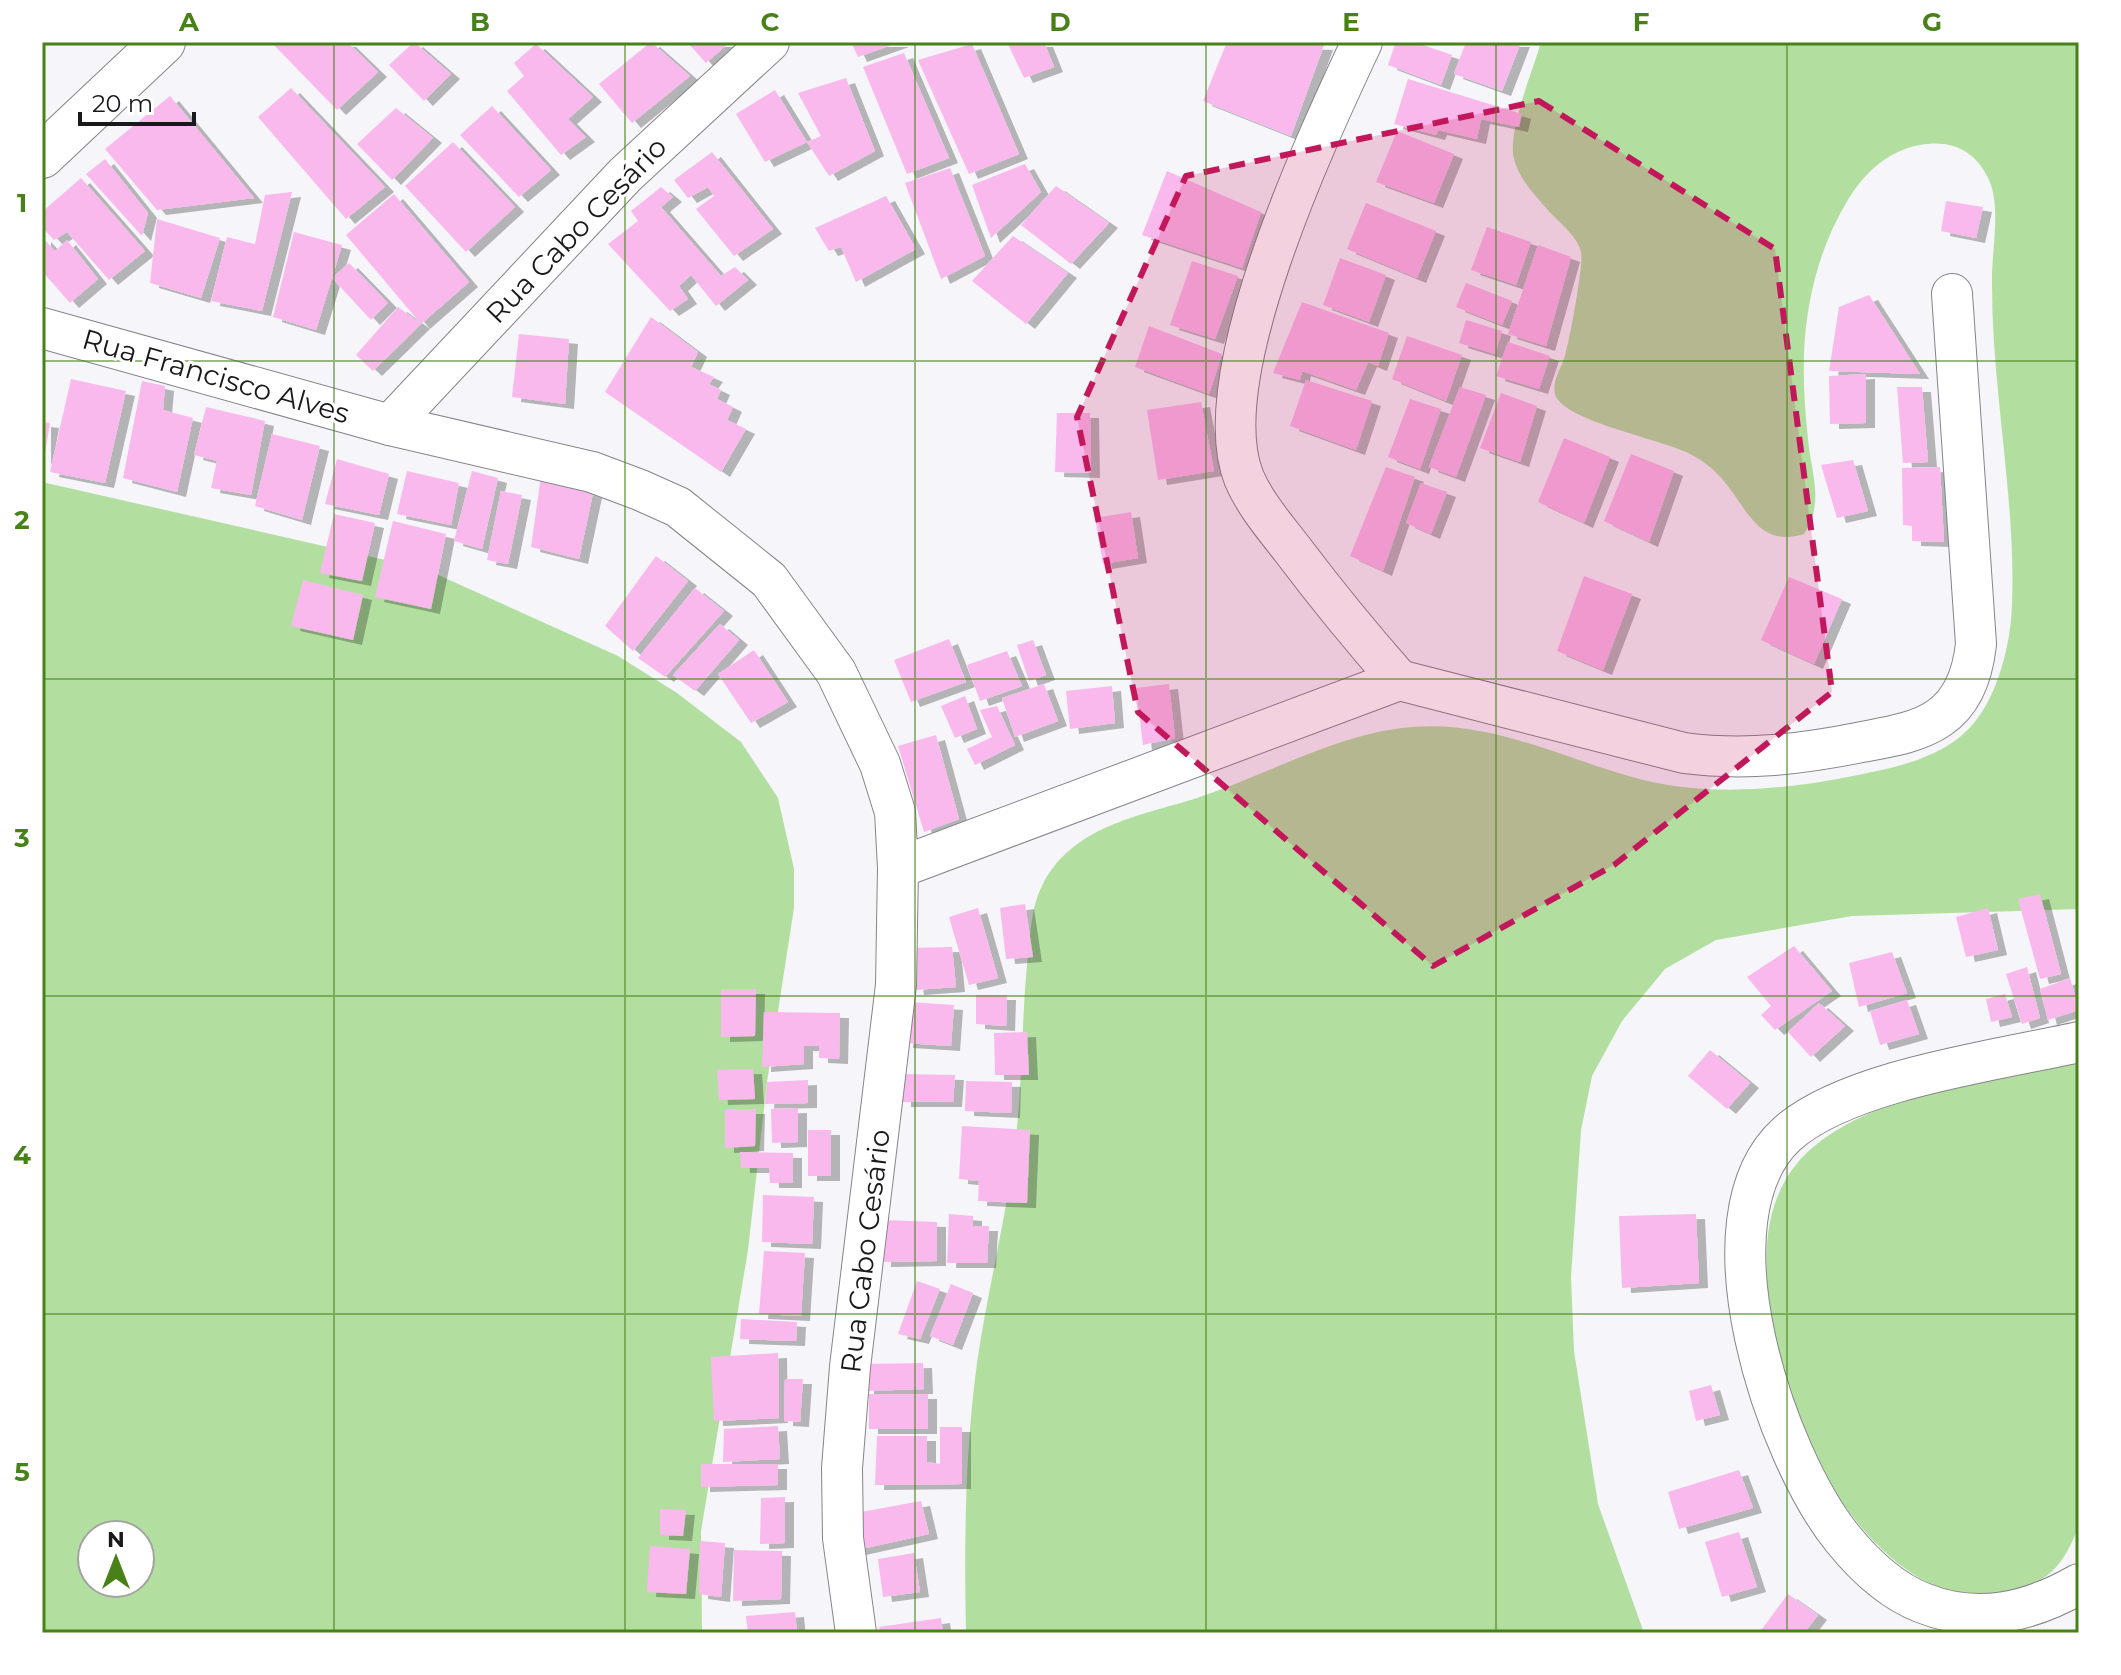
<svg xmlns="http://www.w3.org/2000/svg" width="2121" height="1675" viewBox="0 0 2121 1675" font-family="Montserrat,sans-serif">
	<defs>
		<filter id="shadow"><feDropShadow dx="9" dy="5" stdDeviation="0" flood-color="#0004"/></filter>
	</defs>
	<rect width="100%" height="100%" fill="#f5f5fa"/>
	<g fill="#b2df9f" fill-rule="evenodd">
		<path d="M 1541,42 L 2079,42 L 2079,909 L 1852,916 L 1716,940 L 1665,969 L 1622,1021 L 1592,1076 L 1581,1130 L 1571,1277 L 1574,1351 L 1598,1504 L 1644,1633 L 966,1633 C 964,1544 965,1452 977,1363 C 987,1293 1005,1224 1014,1153 C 1023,1088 1021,1021 1028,955 C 1031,932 1031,907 1042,886 C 1071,826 1140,816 1197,798 C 1268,775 1337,733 1412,727 C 1490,720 1560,757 1632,777 C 1709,799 1795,789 1872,772 C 1907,765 1949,753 1973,724 C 1998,695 2011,643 2012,604 C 2016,496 1991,387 1992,278 C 1992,249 2001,206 1989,180 C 1976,151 1952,139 1920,145 C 1886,151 1862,175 1845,205 C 1819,249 1806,302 1804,354 C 1803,382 1805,411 1808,439 C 1811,473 1825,503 1804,534 C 1758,548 1748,509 1723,480 C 1714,469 1702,460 1690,454 C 1662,439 1562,421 1555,394 C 1552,381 1560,370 1564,359 C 1569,345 1584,264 1581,252 C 1577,235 1558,222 1547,209 C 1535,195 1519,179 1514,159 C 1507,131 1533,71 1541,42 Z"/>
		<path d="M 42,482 L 425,569 L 618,656 L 677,693 L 741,742 L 778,798 L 794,869 L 794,908 L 767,1082 L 748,1250 L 701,1531 L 702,1633 L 42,1633 ZM 92,1535 L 140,1535 L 140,1583 L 92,1583 Z"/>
		<path d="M 2079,1057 L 2079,1526 C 2062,1568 2048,1584 2003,1592 C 1930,1606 1879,1553 1840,1500 C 1831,1487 1819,1474 1812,1460 C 1799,1435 1793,1407 1786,1380 C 1766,1305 1745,1206 1812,1148 C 1877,1092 1998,1077 2079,1057 Z"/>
	</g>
	<g fill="#fab9ec" filter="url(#shadow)">
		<path d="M 271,42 L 347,42 L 378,72 L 337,110 Z"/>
		<path d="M 414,42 L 451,74 L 424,101 L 389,65 Z"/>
		<path d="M 651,42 L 690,76 L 632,123 L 599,84 Z"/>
		<path d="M 687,42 L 730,42 L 706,63 Z"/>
		<path d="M 851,42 L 900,42 L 858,57 Z"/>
		<path d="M 1007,42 L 1044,42 L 1054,67 L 1024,78 Z"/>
		<path d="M 1227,42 L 1324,45 L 1291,136 L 1203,101 Z"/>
		<path d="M 1396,42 L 1414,42 L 1452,55 L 1441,85 L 1388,65 Z"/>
		<path d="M 1466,42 L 1521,42 L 1502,91 L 1454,74 Z"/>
		<path d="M 536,44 L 593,97 L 568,119 L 586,137 L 561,155 L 507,91 L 524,76 L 514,63 Z"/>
		<path d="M 972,44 L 1019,154 L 969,174 L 918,60 Z"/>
		<path d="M 904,53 L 949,158 L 907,174 L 863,67 Z"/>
		<path d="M 846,78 L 875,151 L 829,176 L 807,142 L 821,136 L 798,93 Z"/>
		<path d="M 1408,79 L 1522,114 L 1519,127 L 1481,119 L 1477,139 L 1438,130 L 1436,135 L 1394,124 Z"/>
		<path d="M 291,88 L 385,187 L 346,219 L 258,117 Z"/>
		<path d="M 775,90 L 807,142 L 765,162 L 736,114 Z"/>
		<path d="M 170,96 L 254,198 L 157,210 L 105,149 Z"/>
		<path d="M 492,106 L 551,170 L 519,197 L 460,135 Z"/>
		<path d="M 396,108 L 433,138 L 392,180 L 357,144 Z"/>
		<path d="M 1397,131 L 1454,154 L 1434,203 L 1376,182 Z"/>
		<path d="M 453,142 L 515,207 L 466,252 L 405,186 Z"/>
		<path d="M 712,152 L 773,229 L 734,256 L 696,209 L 714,196 L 708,187 L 688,198 L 674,180 Z"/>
		<path d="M 105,159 L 148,213 L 142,236 L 86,174 Z"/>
		<path d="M 1025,164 L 1041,192 L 991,238 L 972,185 Z"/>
		<path d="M 950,168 L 985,256 L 941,279 L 905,183 Z"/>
		<path d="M 1167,171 L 1261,212 L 1242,268 L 1142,235 Z"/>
		<path d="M 81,178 L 145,251 L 109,280 L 67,232 L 54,240 L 42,227 L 42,212 Z"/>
		<path d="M 1056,186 L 1109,223 L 1071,264 L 1021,225 Z"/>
		<path d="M 661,187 L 673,197 L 661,207 L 721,276 L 735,267 L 748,280 L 716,306 L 691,275 L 679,286 L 688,299 L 670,311 L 608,244 L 638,221 L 631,211 Z"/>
		<path d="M 292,192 L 262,311 L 211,301 L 227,237 L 255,244 L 265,195 Z"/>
		<path d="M 394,194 L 469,282 L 421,324 L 346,235 Z"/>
		<path d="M 886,196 L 916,249 L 856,282 L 841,247 L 829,251 L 815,228 Z"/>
		<path d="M 1946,201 L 1983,207 L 1976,238 L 1941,231 Z"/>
		<path d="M 1366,203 L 1436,231 L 1417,278 L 1347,249 Z"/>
		<path d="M 157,219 L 220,238 L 201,298 L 150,283 Z"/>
		<path d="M 1487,227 L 1531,242 L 1516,285 L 1471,270 Z"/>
		<path d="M 294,232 L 342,245 L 332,278 L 349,263 L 388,303 L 371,320 L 332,278 L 316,330 L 273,317 Z"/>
		<path d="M 1013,236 L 1068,273 L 1026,324 L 972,281 Z"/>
		<path d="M 42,237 L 55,251 L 67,240 L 98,279 L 70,303 L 42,271 Z"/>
		<path d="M 1538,245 L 1571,257 L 1546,346 L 1508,334 Z"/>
		<path d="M 1340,258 L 1386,275 L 1369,322 L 1323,305 Z"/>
		<path d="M 1192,261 L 1238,276 L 1215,339 L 1170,325 Z"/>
		<path d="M 1466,283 L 1512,301 L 1502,325 L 1456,307 Z"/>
		<path d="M 1869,295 L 1920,374 L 1829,371 L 1839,307 Z"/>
		<path d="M 1302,302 L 1389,333 L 1378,366 L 1368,362 L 1356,390 L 1302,371 L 1300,380 L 1273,373 Z"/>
		<path d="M 398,307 L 421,324 L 373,371 L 356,355 Z"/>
		<path d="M 651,317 L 698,352 L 691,367 L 714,377 L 709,384 L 721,390 L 717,399 L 733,407 L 727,420 L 746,429 L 721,472 L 605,392 Z"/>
		<path d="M 1466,320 L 1502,331 L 1495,354 L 1459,343 Z"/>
		<path d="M 1149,326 L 1222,354 L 1209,394 L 1135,367 Z"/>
		<path d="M 519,334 L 569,339 L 565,404 L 512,397 Z"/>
		<path d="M 1407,336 L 1462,355 L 1446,401 L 1392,379 Z"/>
		<path d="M 1508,342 L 1550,356 L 1539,389 L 1496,376 Z"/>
		<path d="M 1866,374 L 1866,423 L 1830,424 L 1829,376 Z"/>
		<path d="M 71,379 L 126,391 L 105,483 L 50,472 Z"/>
		<path d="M 1306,380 L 1372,401 L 1356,450 L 1290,426 Z"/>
		<path d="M 142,381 L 165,386 L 163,410 L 193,418 L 177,492 L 123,478 Z"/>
		<path d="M 1460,387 L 1486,395 L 1456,477 L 1429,467 Z"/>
		<path d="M 1897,387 L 1922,387 L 1928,462 L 1903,463 Z"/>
		<path d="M 1501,393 L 1537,406 L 1520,462 L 1480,448 Z"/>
		<path d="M 1410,399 L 1441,409 L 1420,469 L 1388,457 Z"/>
		<path d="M 1201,402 L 1214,471 L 1158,480 L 1147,410 Z"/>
		<path d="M 206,407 L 265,421 L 251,495 L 211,488 L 217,461 L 194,455 Z"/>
		<path d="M 1057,413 L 1090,413 L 1091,473 L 1055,472 Z"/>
		<path d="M 42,422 L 50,423 L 44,459 L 42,459 Z"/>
		<path d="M 272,434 L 320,446 L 302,520 L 255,506 Z"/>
		<path d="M 1564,438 L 1610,457 L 1584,523 L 1538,502 Z"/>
		<path d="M 1631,454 L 1674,471 L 1649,542 L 1604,521 Z"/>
		<path d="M 337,459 L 389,474 L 379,515 L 325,504 Z"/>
		<path d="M 1853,460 L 1868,511 L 1837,518 L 1821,465 Z"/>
		<path d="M 1386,467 L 1415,477 L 1383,571 L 1350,556 Z"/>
		<path d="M 1940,467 L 1944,542 L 1912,541 L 1912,526 L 1903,525 L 1902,468 Z"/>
		<path d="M 407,471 L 459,483 L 451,525 L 397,514 Z"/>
		<path d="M 472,471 L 498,478 L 482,549 L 454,541 Z"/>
		<path d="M 541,476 L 593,493 L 579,559 L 531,547 Z"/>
		<path d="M 1421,483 L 1447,492 L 1431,534 L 1406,523 Z"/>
		<path d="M 501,491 L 522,495 L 508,564 L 487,560 Z"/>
		<path d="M 1131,512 L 1138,558 L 1103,564 L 1095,518 Z"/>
		<path d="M 334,514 L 375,523 L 362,581 L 320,573 Z"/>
		<path d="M 393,521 L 446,534 L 431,609 L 375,597 Z"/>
		<path d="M 656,556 L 688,581 L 633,651 L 605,626 Z"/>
		<path d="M 1584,576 L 1632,594 L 1603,670 L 1557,651 Z"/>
		<path d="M 1789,577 L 1842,599 L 1814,664 L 1761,640 Z"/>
		<path d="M 303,580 L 363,595 L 353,640 L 291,626 Z"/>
		<path d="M 695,588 L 724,611 L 665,677 L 638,658 Z"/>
		<path d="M 720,624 L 739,640 L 695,691 L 673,675 Z"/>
		<path d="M 949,639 L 966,682 L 911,702 L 894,660 Z"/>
		<path d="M 1033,640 L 1046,675 L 1029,681 L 1017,645 Z"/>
		<path d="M 754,650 L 788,702 L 751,723 L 718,674 Z"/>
		<path d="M 1007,651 L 1022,686 L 980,701 L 967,665 Z"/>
		<path d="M 1044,684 L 1058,721 L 1015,737 L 1002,698 Z"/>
		<path d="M 1169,684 L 1175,738 L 1143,745 L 1136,688 Z"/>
		<path d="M 1112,686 L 1115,723 L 1070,729 L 1066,691 Z"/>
		<path d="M 965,696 L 977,729 L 955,738 L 941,706 Z"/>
		<path d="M 997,706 L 1015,745 L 975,765 L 967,749 L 992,737 L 980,710 Z"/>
		<path d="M 936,735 L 959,819 L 924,832 L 898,746 Z"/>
		<path d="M 2040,894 L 2061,974 L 2040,979 L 2018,899 Z"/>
		<path d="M 1025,904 L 1033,957 L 1006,959 L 1000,908 Z"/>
		<path d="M 978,908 L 998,978 L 969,985 L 949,917 Z"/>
		<path d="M 1988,908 L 1998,950 L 1966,957 L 1956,917 Z"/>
		<path d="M 1794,946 L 1832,991 L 1775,1030 L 1761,1015 L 1771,1006 L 1747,977 Z"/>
		<path d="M 952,947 L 956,987 L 915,990 L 909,948 Z"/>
		<path d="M 1892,952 L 1907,993 L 1859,1007 L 1849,963 Z"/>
		<path d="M 2027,967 L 2040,1018 L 2022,1024 L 2006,974 Z"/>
		<path d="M 2070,978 L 2079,1010 L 2048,1020 L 2040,989 Z"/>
		<path d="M 721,989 L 756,989 L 755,1036 L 721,1037 Z"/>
		<path d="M 2005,994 L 2012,1017 L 1991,1022 L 1986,999 Z"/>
		<path d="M 976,995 L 1007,995 L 1006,1026 L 976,1024 Z"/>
		<path d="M 1907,1000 L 1919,1034 L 1880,1045 L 1870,1011 Z"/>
		<path d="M 907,1002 L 954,1005 L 951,1046 L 904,1043 Z"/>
		<path d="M 1819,1003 L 1845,1026 L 1811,1057 L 1788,1032 Z"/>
		<path d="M 764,1012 L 840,1013 L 839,1059 L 819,1058 L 819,1046 L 804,1046 L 804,1064 L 762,1067 Z"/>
		<path d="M 1027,1032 L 1029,1075 L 995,1075 L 994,1033 Z"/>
		<path d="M 1710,1050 L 1750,1083 L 1727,1109 L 1688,1076 Z"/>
		<path d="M 753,1069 L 755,1099 L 719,1100 L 717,1070 Z"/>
		<path d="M 902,1074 L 955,1075 L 953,1102 L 902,1102 Z"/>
		<path d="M 808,1080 L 808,1103 L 765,1104 L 767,1082 Z"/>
		<path d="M 966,1081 L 1012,1082 L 1011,1113 L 965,1111 Z"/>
		<path d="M 798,1108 L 798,1142 L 772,1143 L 771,1109 Z"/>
		<path d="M 725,1109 L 756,1109 L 755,1146 L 725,1148 Z"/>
		<path d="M 962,1126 L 1030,1130 L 1027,1203 L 978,1201 L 979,1181 L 959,1179 Z"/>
		<rect x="808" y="1130" width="23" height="46"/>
		<path d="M 740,1152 L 793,1153 L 793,1183 L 770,1183 L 769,1168 L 741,1168 Z"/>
		<path d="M 763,1195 L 814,1197 L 812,1244 L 762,1242 Z"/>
		<path d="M 949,1214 L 973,1216 L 973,1226 L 989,1226 L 987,1263 L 947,1263 Z"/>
		<path d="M 1696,1214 L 1699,1283 L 1622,1288 L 1619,1216 Z"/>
		<path d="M 883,1220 L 937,1222 L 937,1261 L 882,1262 Z"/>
		<path d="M 764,1251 L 805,1253 L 801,1316 L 759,1314 Z"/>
		<path d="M 917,1281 L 940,1289 L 920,1339 L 898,1334 Z"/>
		<path d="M 951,1284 L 973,1293 L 953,1345 L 930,1336 Z"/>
		<path d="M 741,1319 L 797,1322 L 796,1341 L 740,1339 Z"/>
		<path d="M 778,1353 L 779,1418 L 714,1421 L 711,1357 Z"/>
		<path d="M 923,1363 L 924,1389 L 865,1391 L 865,1364 Z"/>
		<path d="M 785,1379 L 803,1379 L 800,1422 L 784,1421 Z"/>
		<path d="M 1711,1385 L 1720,1415 L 1696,1421 L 1689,1391 Z"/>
		<rect x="869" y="1394" width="59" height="35"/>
		<path d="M 778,1426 L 780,1459 L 723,1462 L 724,1429 Z"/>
		<path d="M 940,1427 L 962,1427 L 962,1484 L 875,1485 L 877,1436 L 927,1436 L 927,1462 L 940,1464 Z"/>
		<path d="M 701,1464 L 778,1464 L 778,1485 L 701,1487 Z"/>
		<path d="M 1739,1470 L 1753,1508 L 1679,1529 L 1668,1492 Z"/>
		<path d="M 785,1497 L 785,1543 L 760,1544 L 761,1498 Z"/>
		<path d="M 921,1501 L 929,1534 L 857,1550 L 850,1514 Z"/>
		<path d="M 660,1509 L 686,1510 L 683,1536 L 660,1535 Z"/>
		<path d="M 1739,1532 L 1757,1587 L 1722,1597 L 1705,1542 Z"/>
		<path d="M 700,1541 L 725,1543 L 721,1597 L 699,1594 Z"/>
		<path d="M 650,1546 L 690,1549 L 686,1594 L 647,1592 Z"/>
		<path d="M 734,1550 L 782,1551 L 781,1599 L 733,1601 Z"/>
		<path d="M 914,1553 L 920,1592 L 883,1597 L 878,1559 Z"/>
		<path d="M 1788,1594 L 1818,1615 L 1804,1633 L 1759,1633 Z"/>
		<path d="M 795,1612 L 797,1633 L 748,1633 L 746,1616 Z"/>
		<path d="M 941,1618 L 943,1633 L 880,1633 L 879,1627 Z"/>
	</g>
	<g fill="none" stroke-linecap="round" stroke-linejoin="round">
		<g stroke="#85858a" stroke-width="42">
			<g id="minor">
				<path d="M 1362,42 C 1317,138 1204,378 1244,478 C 1255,504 1275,527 1292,549 C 1326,594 1361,637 1399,680"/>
				<path d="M 42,328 L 390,425 L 592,472 L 640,490 L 678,507 L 769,580 L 836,672 L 880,764 L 895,812 L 898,868 L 896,985 L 850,1367 L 842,1468 L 843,1538 L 856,1633"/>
				<path d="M 390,425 L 625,175 L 769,42"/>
				<path d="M 898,868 L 1399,680 L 1684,753 C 1746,761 1802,754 1862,742 C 1888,737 1917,733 1939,718 C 1964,701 1973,672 1976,644 L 1952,294"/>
				<path d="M 2079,1042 C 1998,1060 1847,1080 1787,1134 C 1694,1218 1776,1457 1843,1539 C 1864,1565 1892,1591 1923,1603 C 1978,1625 2030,1612 2079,1584"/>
			</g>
		</g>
		<g stroke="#85858a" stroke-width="46">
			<path id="tertiary" d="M 42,156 L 163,42"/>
		</g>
		<use href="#minor" stroke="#fff" stroke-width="40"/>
		<use href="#tertiary" stroke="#fff" stroke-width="44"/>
	</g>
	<path fill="#c2185b" fill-opacity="0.2" stroke="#c2185b" stroke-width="6" stroke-dasharray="16 10" stroke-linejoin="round" d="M 1539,101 L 1775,249 L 1832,692 L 1614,865 L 1433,966 L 1138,712 L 1077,417 L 1186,176 Z"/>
	<path fill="none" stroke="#498119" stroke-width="2" stroke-opacity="0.55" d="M 334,42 L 334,1633M 625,42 L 625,1633M 915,42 L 915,1633M 1206,42 L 1206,1633M 1496,42 L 1496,1633M 1787,42 L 1787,1633M 42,361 L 2079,361M 42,679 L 2079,679M 42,996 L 2079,996M 42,1314 L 2079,1314"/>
	<g text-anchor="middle" stroke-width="6" stroke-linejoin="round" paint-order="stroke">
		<g font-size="28" fill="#19191b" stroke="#fff">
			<text transform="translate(576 230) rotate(-46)" y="10">Rua Cabo Cesário</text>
			<text transform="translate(216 376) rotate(16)" y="10">Rua Francisco Alves</text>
			<text transform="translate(865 1251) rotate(-83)" y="10">Rua Cabo Cesário</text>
		</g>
	</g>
	<rect width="2121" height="1675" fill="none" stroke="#ffffff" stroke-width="88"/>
	<g transform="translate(116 1559)"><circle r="38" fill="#ffffff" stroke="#a3a3a4" stroke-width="2"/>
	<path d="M0-6L14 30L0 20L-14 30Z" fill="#498119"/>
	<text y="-12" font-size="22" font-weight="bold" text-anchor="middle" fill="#19191b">N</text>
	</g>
	<path d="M80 112v12h114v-12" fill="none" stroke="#19191b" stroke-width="4"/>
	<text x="92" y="112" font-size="24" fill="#19191b" stroke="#ffffff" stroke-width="6" paint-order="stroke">20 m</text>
	<rect x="44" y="44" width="2033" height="1587" fill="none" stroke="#498119" stroke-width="3"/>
	<g font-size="26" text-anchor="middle" font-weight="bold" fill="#498119">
		<text x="189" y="31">A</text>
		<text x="480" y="31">B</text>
		<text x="770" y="31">C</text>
		<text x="1060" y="31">D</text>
		<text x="1351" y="31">E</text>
		<text x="1641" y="31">F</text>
		<text x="1932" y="31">G</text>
		<text x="22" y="212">1</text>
		<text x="22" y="529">2</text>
		<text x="22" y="847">3</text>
		<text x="22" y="1164">4</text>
		<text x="22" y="1481">5</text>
	</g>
</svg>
